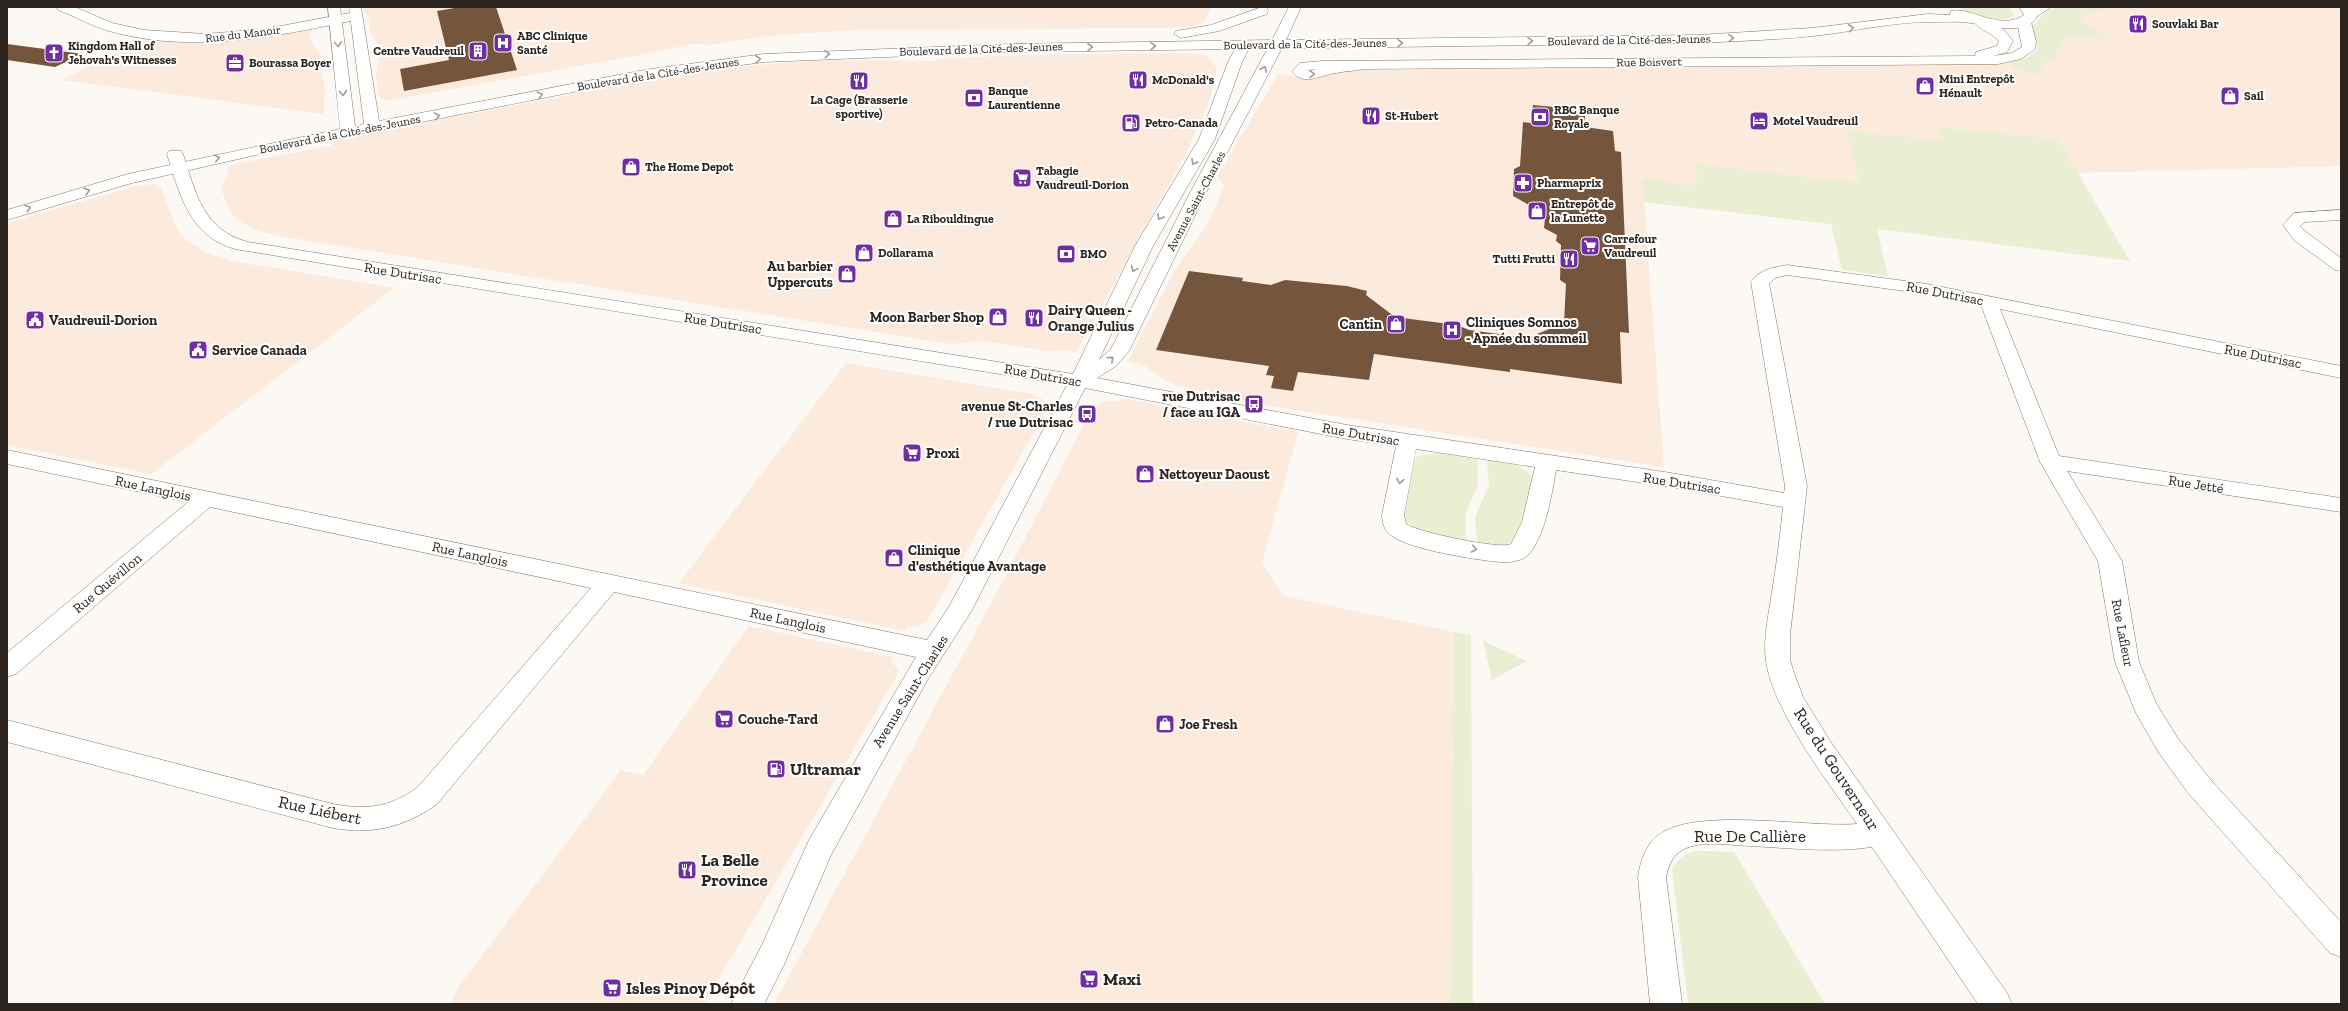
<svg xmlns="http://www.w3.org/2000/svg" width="2348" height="1011" viewBox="0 0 2348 1011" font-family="'Zilla Slab',serif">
	<rect width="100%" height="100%" fill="#fcf8f4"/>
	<g fill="#fcebdd">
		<path d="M 363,7 L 1211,7 L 1203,24 L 1178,28 L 852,30 L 768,36 L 710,45 L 691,44 L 661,51 L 387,101 L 379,97 L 376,77 L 380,52 L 385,51 L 383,45 L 378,45 L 370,31 L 369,19 Z"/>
		<path d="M 2055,7 L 2341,7 L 2341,166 L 2076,173 L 2058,139 L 1939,127 L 1944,140 L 1846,131 L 1877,229 L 1644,202 L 1664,467 L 1257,404 L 1176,385 L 1165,380 L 1145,366 L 1128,361 L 1176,268 L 1207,225 L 1225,184 L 1220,182 L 1218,175 L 1278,74 L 1311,79 L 1346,70 L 2006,63 L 2026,58 L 2037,51 L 2037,43 L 2031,33 L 2044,13 Z"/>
		<path d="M 313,28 L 309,38 L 320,54 L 325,94 L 323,114 L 62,80 L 146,38 L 207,44 Z"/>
		<path d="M 1186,53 L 1204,55 L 1210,59 L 1216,67 L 1216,76 L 1207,108 L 1183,159 L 1076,352 L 1068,350 L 1047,351 L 981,341 L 951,344 L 278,236 L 256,230 L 239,221 L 231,213 L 221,189 L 229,172 L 228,167 L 234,164 L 330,146 L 339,139 L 439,120 L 615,86 L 704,71 L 777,63 L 842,60 L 936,61 L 937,59 L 1019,55 Z"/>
		<path d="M 154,184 L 161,189 L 177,230 L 185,239 L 207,253 L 237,262 L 394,288 L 151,474 L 7,445 L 7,223 L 136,186 Z"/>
		<path d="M 846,363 L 1032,394 L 1041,398 L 1046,405 L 1044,415 L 927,621 L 917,627 L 907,627 L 905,631 L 679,583 Z"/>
		<path d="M 1122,398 L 1298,432 L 1262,563 L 1284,596 L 1454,632 L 1450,1004 L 774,1004 L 1004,579 L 1092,408 L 1105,401 L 1119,401 Z"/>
		<path d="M 749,626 L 893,657 L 891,660 L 898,670 L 896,677 L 704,1004 L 450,1004 L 460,985 L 621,770 L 643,775 Z"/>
	</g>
	<g fill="#eaeed3">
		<path d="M 1960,7 L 2009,7 L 2014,14 C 2003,26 1970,17 1960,7 Z"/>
		<path d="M 2055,7 L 2133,7 L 2108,8 L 2082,16 L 2081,20 L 2105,37 L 2065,38 L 2070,42 L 2062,43 L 2055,57 L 2040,66 L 2044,74 L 2029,73 L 2011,67 L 2010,62 L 2026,58 L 2037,51 L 2037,43 L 2030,31 L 2044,13 Z"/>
		<path d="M 1938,127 L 2058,139 L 2130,261 L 1877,229 L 1888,276 L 1842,270 L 1831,224 L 1644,202 L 1643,179 L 1697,186 L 1696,164 L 1860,183 L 1846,131 L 1943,140 Z"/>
		<path d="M 1436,453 L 1477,459 L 1478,485 L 1465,515 L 1466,540 C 1450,536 1408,533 1404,516 L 1413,462 L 1418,456 Z"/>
		<path d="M 1487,460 C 1504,463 1525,462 1533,480 L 1517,534 C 1507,551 1494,545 1477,542 L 1475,517 L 1489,485 Z"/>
		<path d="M 1454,632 L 1471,635 L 1473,1004 L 1450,1004 Z"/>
		<path d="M 1483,641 L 1527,661 L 1492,680 Z"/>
		<path d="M 1700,851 L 1734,852 L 1825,1004 L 1688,1004 L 1672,869 C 1680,857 1686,852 1700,851 Z"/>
	</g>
	<g fill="#75563c">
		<path d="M 460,7 L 496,7 L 517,70 L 404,91 L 400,69 L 449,60 L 437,11 Z"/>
		<path d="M 7,44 L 83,54 L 55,67 L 7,60 Z"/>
		<path d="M 1533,105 L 1585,110 L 1585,127 L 1613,131 L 1615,151 L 1621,152 L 1629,333 L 1620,332 L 1622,384 L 1510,369 L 1510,372 L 1374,354 L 1369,380 L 1298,372 L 1293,391 L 1271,388 L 1274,376 L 1266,375 L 1269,366 L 1156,350 L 1189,271 L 1243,278 L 1242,281 L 1271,285 L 1285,280 L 1347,286 L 1367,291 L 1366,295 L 1395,317 L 1457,325 L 1469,330 L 1527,338 L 1564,323 L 1566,284 L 1560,280 L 1561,245 L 1556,241 L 1557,235 L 1544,228 L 1545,219 L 1528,217 L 1529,205 L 1513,196 L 1514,169 L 1520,166 L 1523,122 L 1531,123 Z"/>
	</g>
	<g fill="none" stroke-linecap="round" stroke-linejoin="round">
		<g stroke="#897667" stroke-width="1">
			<g id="minor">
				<path d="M 57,7 L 75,7 L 112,23 L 144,30 L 205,34 L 265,29 L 355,12 L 362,16 L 355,20 C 275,37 189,54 109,31 C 91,26 75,16 58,10 Z"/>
				<path d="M 2035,7 L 2051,7 L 2036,17 L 2026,17 L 2024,14 Z"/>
				<path d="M 1981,18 L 2003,29 L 2013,41 L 2007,52 L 1993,56 L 2012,53 L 2022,47 L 2017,22 L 2024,18 L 2031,22 L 2036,42 L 2035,49 L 2021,59 L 1998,64 L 1364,69 C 1355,71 1345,71 1336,73 C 1321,75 1303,87 1292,71 L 1300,63 L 1322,61 L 1975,56 L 1976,52 L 1997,46 L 1999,41 C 1992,33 1980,30 1974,22 ZM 1317,69 L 1308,71 L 1309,70 Z"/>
				<path d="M 1277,40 L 1284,44 L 1207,191 L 1129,351 L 1116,366 L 1097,378 L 1347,425 L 1671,473 L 1784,493 L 1785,486 L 1751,282 C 1760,269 1773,268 1787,265 L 1927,284 L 2341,366 L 2341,378 L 2000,309 L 2059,456 L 2341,498 L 2341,512 L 2067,471 L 2122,561 L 2139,662 L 2156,703 L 2177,737 L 2209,778 L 2341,922 L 2341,957 L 2330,953 L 2189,794 L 2159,753 L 2136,713 L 2115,662 L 2098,561 L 2040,462 L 1981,305 L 1927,294 L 1787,275 L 1775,278 L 1769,283 L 1807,486 L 1790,635 L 1790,660 L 1794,673 L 1803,697 L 1830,741 L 2007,993 L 2012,1004 L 1978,1004 L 1872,847 C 1832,853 1790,848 1750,846 C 1730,845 1707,841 1689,847 C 1674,852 1669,863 1666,877 L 1682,1004 L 1650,1004 L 1638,877 C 1640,863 1645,846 1657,836 C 1694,806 1806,828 1857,824 C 1828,782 1773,711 1766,661 C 1763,641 1768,618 1771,598 C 1776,568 1780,538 1783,507 L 1671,487 L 1556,470 C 1552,493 1545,539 1527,556 C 1521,561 1508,563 1501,562 C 1476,560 1412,550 1392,536 C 1385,532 1382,523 1382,515 L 1396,446 L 1347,439 L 1085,388 L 972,610 L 928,679 L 831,855 L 784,965 L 764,1004 L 731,1004 L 762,945 L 809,840 L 916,657 L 614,592 L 437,804 C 405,827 372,835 333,828 L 7,742 L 7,720 L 333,804 C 367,810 388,808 417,788 L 591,588 L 210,507 L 16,674 L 7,677 L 7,653 L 188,502 L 7,464 L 7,450 L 927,640 L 950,605 L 1067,385 L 235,249 C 189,236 180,195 167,154 L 169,151 L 181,151 L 183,154 C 196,194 203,230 248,242 L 1073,374 L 1135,246 L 1199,139 L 1228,62 L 1239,42 L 1244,41 L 1251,45 L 1242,62 L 1215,139 L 1153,246 L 1099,360 L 1111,349 L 1191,191 L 1270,44 ZM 1416,449 L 1535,467 L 1522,522 L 1511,544 C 1501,550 1417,532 1406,524 L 1404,515 Z"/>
				<path d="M 2341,210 L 2341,220 L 2305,222 L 2300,226 L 2306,232 L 2341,258 L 2341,271 L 2335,270 L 2294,240 L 2283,225 L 2294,213 Z"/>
			</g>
		</g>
		<g stroke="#897667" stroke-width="1">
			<g id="major">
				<path d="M 328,7 L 340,7 L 355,126 L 364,124 L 349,7 L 361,7 L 379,121 L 644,70 L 764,54 L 1009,44 L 1272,40 L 1289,7 L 1301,7 L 1286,40 L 1698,35 L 1812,28 L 1928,14 L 1950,15 L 1951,11 C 1971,6 1999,32 2024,15 L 2019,7 L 2032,7 L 2038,14 C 2030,38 1987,25 1971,23 C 1959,21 1946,22 1934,22 C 1896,21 1852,32 1813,36 C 1775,40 1736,41 1698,43 L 1009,52 L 764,62 L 644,78 L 265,153 L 132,183 L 7,220 L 7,210 L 128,174 L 340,129 Z"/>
				<path d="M 1262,7 L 1267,8 L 1268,11 L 1267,14 L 1219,31 L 1181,38 L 1174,34 L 1176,31 L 1211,25 Z"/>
			</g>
		</g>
		<use href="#minor" fill="#fff" fill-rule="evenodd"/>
		<use href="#major" fill="#fff" fill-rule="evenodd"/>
	</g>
	<defs><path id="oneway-chevron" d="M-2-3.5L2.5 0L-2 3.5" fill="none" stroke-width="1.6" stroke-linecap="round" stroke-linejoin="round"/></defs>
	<g stroke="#a09c9a">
		<use href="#oneway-chevron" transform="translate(1851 28) rotate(-7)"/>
		<use href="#oneway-chevron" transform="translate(1731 38) rotate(-2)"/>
		<use href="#oneway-chevron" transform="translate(1530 41) rotate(-1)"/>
		<use href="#oneway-chevron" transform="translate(1400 43) rotate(-1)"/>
		<use href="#oneway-chevron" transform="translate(338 44) rotate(82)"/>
		<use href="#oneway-chevron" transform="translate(1153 46) rotate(-1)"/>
		<use href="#oneway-chevron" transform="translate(1090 47) rotate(-1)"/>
		<use href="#oneway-chevron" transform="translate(827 54) rotate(-3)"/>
		<use href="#oneway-chevron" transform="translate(758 59) rotate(-6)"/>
		<use href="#oneway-chevron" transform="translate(1264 69) rotate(-65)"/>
		<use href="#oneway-chevron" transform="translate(1312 74) rotate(-1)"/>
		<use href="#oneway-chevron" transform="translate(343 93) rotate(85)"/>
		<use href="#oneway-chevron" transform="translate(540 95) rotate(-12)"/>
		<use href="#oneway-chevron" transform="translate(437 116) rotate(-11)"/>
		<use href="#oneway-chevron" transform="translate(217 158) rotate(-13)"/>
		<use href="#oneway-chevron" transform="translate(1194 162) rotate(120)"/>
		<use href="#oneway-chevron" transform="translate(87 191) rotate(-16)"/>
		<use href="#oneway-chevron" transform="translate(28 208) rotate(-18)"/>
		<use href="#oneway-chevron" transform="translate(1160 217) rotate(119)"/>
		<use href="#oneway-chevron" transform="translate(1134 269) rotate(114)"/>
		<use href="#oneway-chevron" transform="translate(1111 359) rotate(-42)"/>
		<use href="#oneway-chevron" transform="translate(1400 481) rotate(100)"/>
		<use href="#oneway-chevron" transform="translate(1474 549) rotate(11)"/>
	</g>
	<defs>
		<g id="restaurant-square" transform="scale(1)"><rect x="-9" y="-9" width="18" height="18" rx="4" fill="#702ea3" stroke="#fff"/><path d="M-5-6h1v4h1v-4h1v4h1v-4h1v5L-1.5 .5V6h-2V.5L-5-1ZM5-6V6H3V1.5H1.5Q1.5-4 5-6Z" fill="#fff"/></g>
		<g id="hospital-square" transform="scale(1)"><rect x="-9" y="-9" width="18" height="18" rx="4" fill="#702ea3" stroke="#fff"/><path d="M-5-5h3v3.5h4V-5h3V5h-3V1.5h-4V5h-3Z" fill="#fff"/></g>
		<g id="building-square" transform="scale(1)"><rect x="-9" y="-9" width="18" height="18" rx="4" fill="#702ea3" stroke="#fff"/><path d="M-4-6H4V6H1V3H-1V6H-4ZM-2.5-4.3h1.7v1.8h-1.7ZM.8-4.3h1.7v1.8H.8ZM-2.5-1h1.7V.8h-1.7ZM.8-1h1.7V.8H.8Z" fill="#fff"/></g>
		<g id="church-square" transform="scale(1)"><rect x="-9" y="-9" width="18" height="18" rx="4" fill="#702ea3" stroke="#fff"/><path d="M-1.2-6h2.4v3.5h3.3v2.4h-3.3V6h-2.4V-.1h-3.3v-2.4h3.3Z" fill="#fff"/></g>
		<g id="office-square" transform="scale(1)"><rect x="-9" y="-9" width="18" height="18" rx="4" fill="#702ea3" stroke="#fff"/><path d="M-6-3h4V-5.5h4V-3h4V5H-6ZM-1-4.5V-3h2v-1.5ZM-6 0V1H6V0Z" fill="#fff"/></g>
		<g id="shop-square" transform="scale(1)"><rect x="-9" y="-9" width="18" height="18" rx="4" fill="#702ea3" stroke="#fff"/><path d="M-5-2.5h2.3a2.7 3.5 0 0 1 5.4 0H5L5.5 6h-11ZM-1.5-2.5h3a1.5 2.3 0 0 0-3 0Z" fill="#fff"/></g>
		<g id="bank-square" transform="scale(1)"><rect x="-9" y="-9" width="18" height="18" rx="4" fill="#702ea3" stroke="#fff"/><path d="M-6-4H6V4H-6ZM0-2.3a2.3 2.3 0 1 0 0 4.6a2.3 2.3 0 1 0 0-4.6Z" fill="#fff"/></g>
		<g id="hotel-square" transform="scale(1)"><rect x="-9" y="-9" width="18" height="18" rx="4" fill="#702ea3" stroke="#fff"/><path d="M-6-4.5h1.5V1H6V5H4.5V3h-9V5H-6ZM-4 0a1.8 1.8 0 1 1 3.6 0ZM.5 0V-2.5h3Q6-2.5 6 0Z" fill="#fff"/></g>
		<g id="fuel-square" transform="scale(1)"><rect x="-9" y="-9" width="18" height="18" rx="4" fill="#702ea3" stroke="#fff"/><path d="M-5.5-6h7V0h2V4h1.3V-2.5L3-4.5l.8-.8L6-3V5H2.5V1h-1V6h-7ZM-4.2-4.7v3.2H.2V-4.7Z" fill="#fff"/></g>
		<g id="supermarket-square" transform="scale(1)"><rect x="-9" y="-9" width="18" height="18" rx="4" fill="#702ea3" stroke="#fff"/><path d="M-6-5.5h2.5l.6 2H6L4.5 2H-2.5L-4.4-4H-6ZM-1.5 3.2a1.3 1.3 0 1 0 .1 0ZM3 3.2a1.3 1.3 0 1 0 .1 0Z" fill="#fff"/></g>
		<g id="pharmacy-square" transform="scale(1)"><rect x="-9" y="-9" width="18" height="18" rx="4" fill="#702ea3" stroke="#fff"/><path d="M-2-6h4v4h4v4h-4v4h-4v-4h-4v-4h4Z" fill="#fff"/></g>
		<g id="civic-square" transform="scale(1)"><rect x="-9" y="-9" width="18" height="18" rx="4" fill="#702ea3" stroke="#fff"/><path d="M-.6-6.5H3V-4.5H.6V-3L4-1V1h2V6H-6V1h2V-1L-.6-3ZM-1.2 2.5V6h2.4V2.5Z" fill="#fff"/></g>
		<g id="bus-square" transform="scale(1)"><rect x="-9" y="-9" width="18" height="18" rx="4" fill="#702ea3" stroke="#fff"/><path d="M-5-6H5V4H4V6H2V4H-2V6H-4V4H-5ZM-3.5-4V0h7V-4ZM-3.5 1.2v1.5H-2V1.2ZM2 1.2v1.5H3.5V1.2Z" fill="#fff"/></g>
	</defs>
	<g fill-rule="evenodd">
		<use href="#restaurant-square" x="2138" y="24"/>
		<use href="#hospital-square" x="503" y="43"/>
		<use href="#building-square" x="478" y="51"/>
		<use href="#church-square" x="54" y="53"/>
		<use href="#office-square" x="235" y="63"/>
		<use href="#restaurant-square" x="1138" y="80"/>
		<use href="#restaurant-square" x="859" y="81"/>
		<use href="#shop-square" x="1925" y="86"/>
		<use href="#shop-square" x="2230" y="96"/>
		<use href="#bank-square" x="974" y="98"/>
		<use href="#restaurant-square" x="1371" y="116"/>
		<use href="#bank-square" x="1540" y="117"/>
		<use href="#hotel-square" x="1759" y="121"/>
		<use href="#fuel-square" x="1131" y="123"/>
		<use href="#shop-square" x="631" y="167"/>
		<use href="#supermarket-square" x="1022" y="178"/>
		<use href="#pharmacy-square" x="1523" y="183"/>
		<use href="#shop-square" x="1537" y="211"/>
		<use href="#shop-square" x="893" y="219"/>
		<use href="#supermarket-square" x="1590" y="246"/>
		<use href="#shop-square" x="864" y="253"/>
		<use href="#bank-square" x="1066" y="254"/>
		<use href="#restaurant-square" x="1569" y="259"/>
		<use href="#shop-square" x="847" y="274"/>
		<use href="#shop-square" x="998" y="317"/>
		<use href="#restaurant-square" x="1034" y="318"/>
		<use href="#civic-square" x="35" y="320"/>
		<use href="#shop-square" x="1396" y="324"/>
		<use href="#hospital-square" x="1452" y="330"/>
		<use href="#civic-square" x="198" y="350"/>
		<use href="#bus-square" x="1254" y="404"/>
		<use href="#bus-square" x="1087" y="414"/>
		<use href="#supermarket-square" x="912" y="453"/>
		<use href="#shop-square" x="1145" y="474"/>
		<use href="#shop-square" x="894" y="558"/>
		<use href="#supermarket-square" x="724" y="719"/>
		<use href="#shop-square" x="1165" y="724"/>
		<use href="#fuel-square" x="776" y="769"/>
		<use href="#restaurant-square" x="687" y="870"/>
		<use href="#supermarket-square" x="1089" y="979"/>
		<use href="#supermarket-square" x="612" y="988"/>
	</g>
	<g text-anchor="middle" stroke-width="4" stroke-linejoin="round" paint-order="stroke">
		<g font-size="12" font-weight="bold" fill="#2c241e" stroke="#fff" text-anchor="start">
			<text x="2152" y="28">Souvlaki Bar</text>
			<text x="517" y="40">ABC Clinique<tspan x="517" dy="14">Santé</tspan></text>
			<text x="68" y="50">Kingdom Hall of<tspan x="68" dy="14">Jehovah's Witnesses</tspan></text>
			<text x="464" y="55" text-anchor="end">Centre Vaudreuil</text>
			<text x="249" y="67">Bourassa Boyer</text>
			<text x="1939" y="83">Mini Entrepôt<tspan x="1939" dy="14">Hénault</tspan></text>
			<text x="1152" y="84">McDonald's</text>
			<text x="988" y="95">Banque<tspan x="988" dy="14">Laurentienne</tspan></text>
			<text x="2244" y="100">Sail</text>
			<text x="859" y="104" text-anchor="middle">La Cage (Brasserie<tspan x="859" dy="14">sportive)</tspan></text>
			<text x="1554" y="114">RBC Banque<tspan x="1554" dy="14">Royale</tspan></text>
			<text x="1385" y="120">St-Hubert</text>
			<text x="1773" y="125">Motel Vaudreuil</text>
			<text x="1145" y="127">Petro-Canada</text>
			<text x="645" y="171">The Home Depot</text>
			<text x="1036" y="175">Tabagie<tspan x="1036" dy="14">Vaudreuil-Dorion</tspan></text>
			<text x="1537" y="187">Pharmaprix</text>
			<text x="1551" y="208">Entrepôt de<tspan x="1551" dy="14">la Lunette</tspan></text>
			<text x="907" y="223">La Ribouldingue</text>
			<text x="1604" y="243">Carrefour<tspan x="1604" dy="14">Vaudreuil</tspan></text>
			<text x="878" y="257">Dollarama</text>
			<text x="1080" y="258">BMO</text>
			<text x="1555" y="263" text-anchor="end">Tutti Frutti</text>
		</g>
		<g font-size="12" fill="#2c241e" stroke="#fff">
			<text transform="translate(243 34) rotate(-7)" y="4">Rue du Manoir</text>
			<text transform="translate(1629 40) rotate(-1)" y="4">Boulevard de la Cité-des-Jeunes</text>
			<text transform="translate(1305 44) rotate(-1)" y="4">Boulevard de la Cité-des-Jeunes</text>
			<text transform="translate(981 49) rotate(-2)" y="4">Boulevard de la Cité-des-Jeunes</text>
			<text transform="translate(1649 62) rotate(-1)" y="4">Rue Boisvert</text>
			<text transform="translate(658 74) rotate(-9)" y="4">Boulevard de la Cité-des-Jeunes</text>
			<text transform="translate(340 134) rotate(-11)" y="4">Boulevard de la Cité-des-Jeunes</text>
			<text transform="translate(1196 201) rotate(-62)" y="4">Avenue Saint-Charles</text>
		</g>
		<g font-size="14" font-weight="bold" fill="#2c241e" stroke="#fff" text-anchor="start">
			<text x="833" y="271" text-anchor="end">Au barbier<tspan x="833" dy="16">Uppercuts</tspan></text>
			<text x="1048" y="315">Dairy Queen -<tspan x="1048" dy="16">Orange Julius</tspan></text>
			<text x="984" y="322" text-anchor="end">Moon Barber Shop</text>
			<text x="49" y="325">Vaudreuil-Dorion</text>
			<text x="1466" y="327">Cliniques Somnos<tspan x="1466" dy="16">- Apnée du sommeil</tspan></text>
			<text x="1382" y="329" text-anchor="end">Cantin</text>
			<text x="212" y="355">Service Canada</text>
			<text x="1240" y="401" text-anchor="end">rue Dutrisac<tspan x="1240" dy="16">/ face au IGA</tspan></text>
			<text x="1073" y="411" text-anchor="end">avenue St-Charles<tspan x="1073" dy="16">/ rue Dutrisac</tspan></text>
			<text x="926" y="458">Proxi</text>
			<text x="1159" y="479">Nettoyeur Daoust</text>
			<text x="908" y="555">Clinique<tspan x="908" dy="16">d'esthétique Avantage</tspan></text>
			<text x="738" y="724">Couche-Tard</text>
			<text x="1179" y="729">Joe Fresh</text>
		</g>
		<g font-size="14" fill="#2c241e" stroke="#fff">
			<text transform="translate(403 273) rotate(9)" y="5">Rue Dutrisac</text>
			<text transform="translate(1945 293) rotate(11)" y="5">Rue Dutrisac</text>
			<text transform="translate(723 323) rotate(9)" y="5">Rue Dutrisac</text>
			<text transform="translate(2263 356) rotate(11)" y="5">Rue Dutrisac</text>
			<text transform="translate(1043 375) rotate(10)" y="5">Rue Dutrisac</text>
			<text transform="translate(1361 434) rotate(10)" y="5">Rue Dutrisac</text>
			<text transform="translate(1682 483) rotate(9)" y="5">Rue Dutrisac</text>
			<text transform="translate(2196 484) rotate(9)" y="5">Rue Jetté</text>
			<text transform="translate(153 488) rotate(12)" y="5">Rue Langlois</text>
			<text transform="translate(470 554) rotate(12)" y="5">Rue Langlois</text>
			<text transform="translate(107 583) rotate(-40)" y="5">Rue Quévillon</text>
			<text transform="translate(788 620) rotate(12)" y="5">Rue Langlois</text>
			<text transform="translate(2123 633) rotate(79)" y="5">Rue Lafleur</text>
			<text transform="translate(910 691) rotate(-58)" y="5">Avenue Saint-Charles</text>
		</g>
		<g font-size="17" font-weight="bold" fill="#2c241e" stroke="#fff" text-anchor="start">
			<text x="790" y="775">Ultramar</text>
			<text x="701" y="866">La Belle<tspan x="701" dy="20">Province</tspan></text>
			<text x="1103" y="985">Maxi</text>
			<text x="626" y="994">Isles Pinoy Dépôt</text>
		</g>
		<g font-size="17" fill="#2c241e" stroke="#fff">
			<text transform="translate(1837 769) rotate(57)" y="6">Rue du Gouverneur</text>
			<text transform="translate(320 810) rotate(12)" y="6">Rue Liébert</text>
			<text x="1750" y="842">Rue De Callière</text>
		</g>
	</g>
	<rect width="2348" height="1011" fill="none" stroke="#2c241e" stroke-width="16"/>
</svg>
